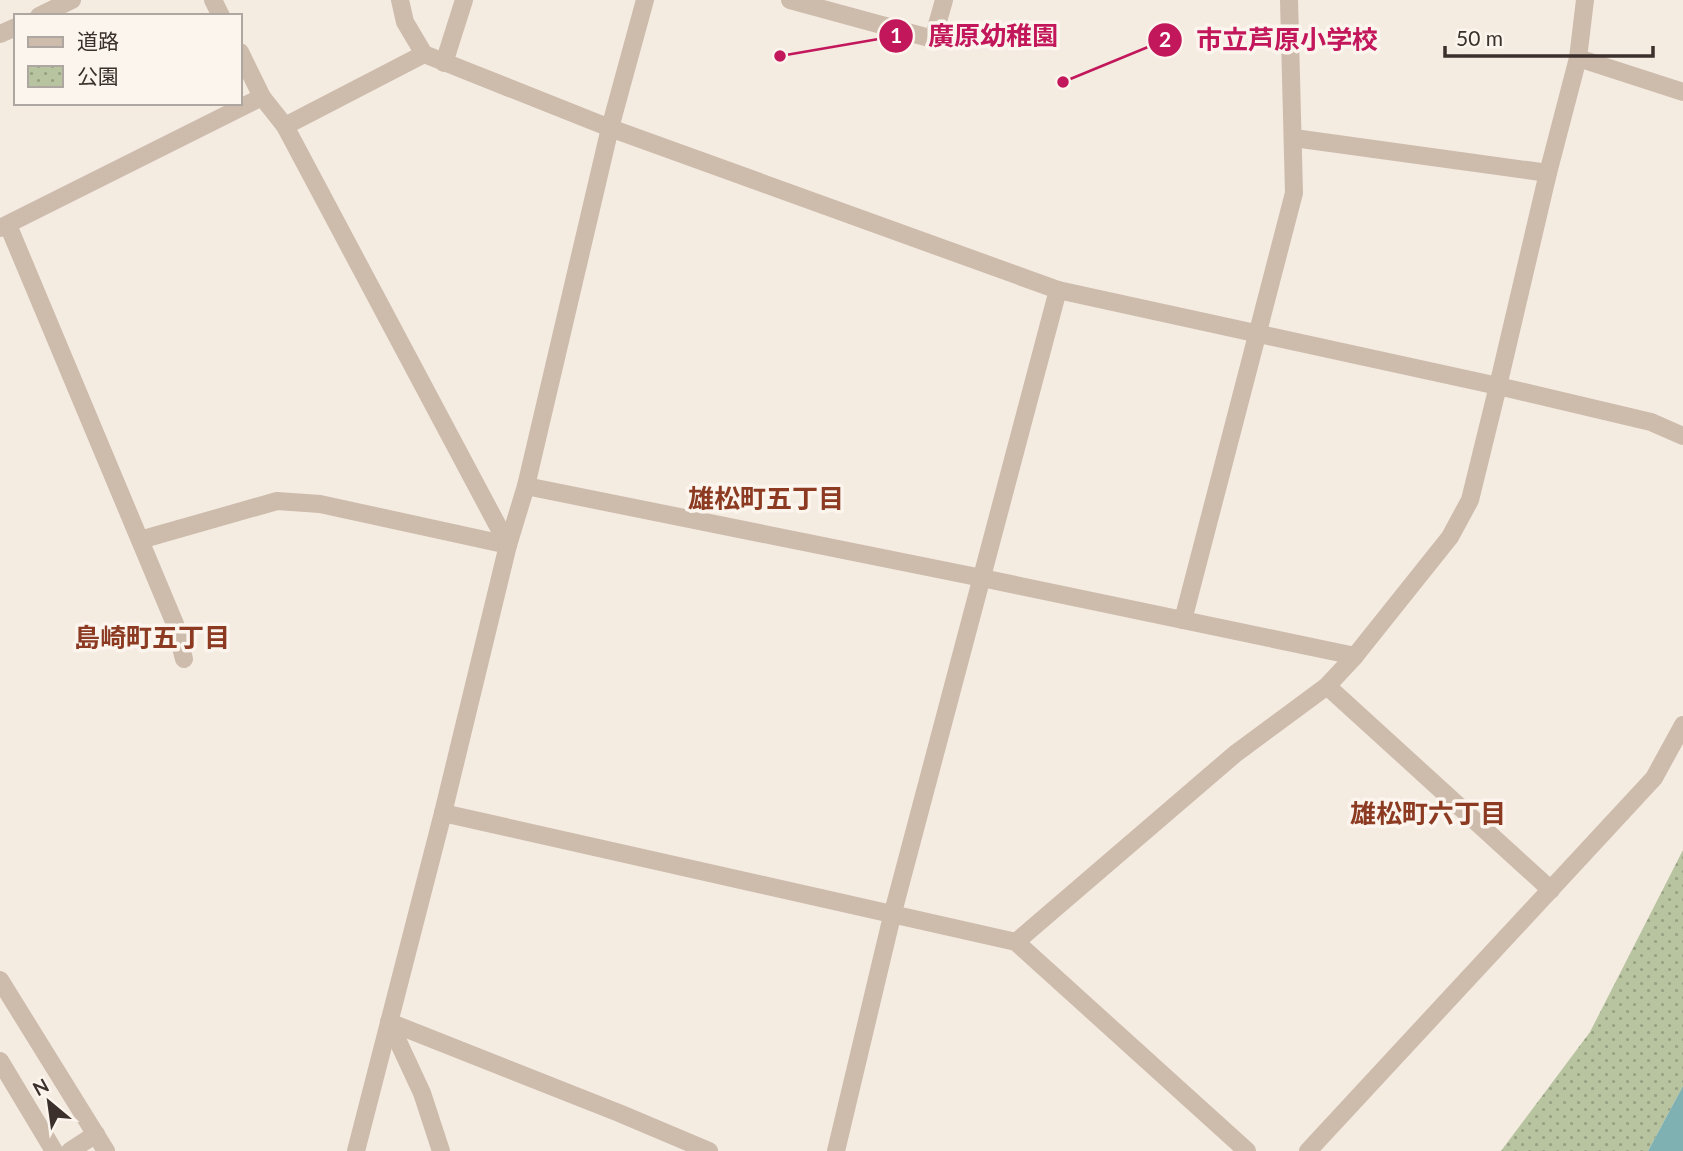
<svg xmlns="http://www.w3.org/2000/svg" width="1683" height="1151" viewBox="0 0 1683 1151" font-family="Lato,'Noto Sans JP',sans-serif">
	<defs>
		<pattern id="park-dots" width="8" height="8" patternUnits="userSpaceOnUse" patternTransform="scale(1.75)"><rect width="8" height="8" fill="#b8c4a0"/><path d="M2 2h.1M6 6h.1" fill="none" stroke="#97a083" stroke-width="1.8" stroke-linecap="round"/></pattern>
	</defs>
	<rect width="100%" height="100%" fill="#f4ebe1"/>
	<path fill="url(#park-dots)" d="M 1683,850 L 1683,1086 L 1648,1151 L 1501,1151 L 1590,1032 Z"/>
	<path fill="#7fb0b2" d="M 1683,1086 L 1683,1151 L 1648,1151 Z"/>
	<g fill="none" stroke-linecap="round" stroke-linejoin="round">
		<g stroke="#cdbbac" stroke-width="18">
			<path d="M 213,0 L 221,16"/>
			<path d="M 400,0 L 405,22 L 424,54 L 610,128 L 1058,290 L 1498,386 L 1651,422 L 1683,436"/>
			<path d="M 790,0 L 933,39 L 944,0"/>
			<path d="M 39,16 L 72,0"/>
			<path d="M 0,34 L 16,27"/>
			<path d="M 240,52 L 262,97 L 285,126 L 508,545"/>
			<path d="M 1578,58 L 1683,92"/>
			<path d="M 444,63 L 464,0"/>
			<path d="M 285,126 L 424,54"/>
			<path d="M 1294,138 L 1548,173"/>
			<path d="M 8,225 L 175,624 L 184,659"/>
			<path d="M 0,228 L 262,97"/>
			<path d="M 526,486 L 982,578 L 1355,656"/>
			<path d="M 140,540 L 277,501 L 320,504 L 508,545"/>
			<path d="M 1183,620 L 1294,193 L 1289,0"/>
			<path d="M 1327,686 L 1551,890"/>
			<path d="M 443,813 L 1016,942 L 1247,1151"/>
			<path d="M 1016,942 L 1235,754 L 1327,686 L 1355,656 L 1450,537 L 1470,500 L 1498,386 L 1548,173 L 1578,58 L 1585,0"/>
			<path d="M 0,980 L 106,1151"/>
			<path d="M 389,1022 L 619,1113 L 709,1151"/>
			<path d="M 389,1022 L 422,1093 L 441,1151"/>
			<path d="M 0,1061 L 54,1151"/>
			<path d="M 70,1151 L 96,1134"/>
			<path d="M 356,1151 L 443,813 L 508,545 L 526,486 L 610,128 L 645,0"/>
			<path d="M 836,1151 L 892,916 L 1058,290"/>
			<path d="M 1308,1151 L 1654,778 L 1683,725"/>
		</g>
	</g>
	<g text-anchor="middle" stroke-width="7" stroke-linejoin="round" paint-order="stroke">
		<g font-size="26" font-weight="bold" fill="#8c3b22" stroke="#fbf5ee">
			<text x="766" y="508">雄松町五丁目</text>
			<text x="152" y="647">島崎町五丁目</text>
			<text x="1428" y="823">雄松町六丁目</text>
		</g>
	</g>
	<path fill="none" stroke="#c2185b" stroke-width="2.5" d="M780 56L896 36M1063 82L1165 40"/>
	<g fill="#c2185b" stroke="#fbf5ee" stroke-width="2.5">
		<circle cx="780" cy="56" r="7"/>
		<circle cx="1063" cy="82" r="7"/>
		<circle cx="896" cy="36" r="18"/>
		<circle cx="1165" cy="40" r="18"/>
	</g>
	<g font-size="21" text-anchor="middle" font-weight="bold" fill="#fff">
		<text x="896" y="43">1</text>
		<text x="1165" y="47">2</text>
	</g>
	<g font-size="26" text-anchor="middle" font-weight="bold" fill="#c2185b" stroke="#fbf5ee" stroke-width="7" stroke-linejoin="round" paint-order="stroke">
		<text x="993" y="45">廣原幼稚園</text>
		<text x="1287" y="49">市立芦原小学校</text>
	</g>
	<rect x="14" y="14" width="228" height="91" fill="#fbf5ee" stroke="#aea6a0" stroke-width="2"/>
	<rect x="28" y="37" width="35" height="10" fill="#cdbbac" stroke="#aea6a0" stroke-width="2"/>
	<text x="77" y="49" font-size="21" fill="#3b302b">道路</text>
	<rect x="28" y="66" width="35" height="21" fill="url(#park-dots)" stroke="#aea6a0" stroke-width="2"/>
	<text x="77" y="84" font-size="21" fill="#3b302b">公園</text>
	<g transform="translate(49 1102) rotate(331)" stroke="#fbf5ee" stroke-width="5" paint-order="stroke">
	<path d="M0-5L12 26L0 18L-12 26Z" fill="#3b302b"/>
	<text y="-10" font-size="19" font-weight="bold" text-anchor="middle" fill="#3b302b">N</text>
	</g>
	<path d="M1445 46v10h208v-10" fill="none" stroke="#3b302b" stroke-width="3.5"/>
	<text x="1456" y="46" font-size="21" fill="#3b302b" stroke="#fbf5ee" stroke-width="5" paint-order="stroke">50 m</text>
</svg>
